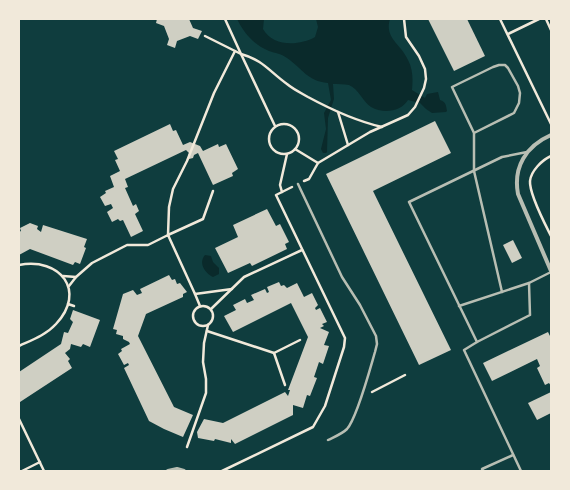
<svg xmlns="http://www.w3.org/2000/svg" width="570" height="490" viewBox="0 0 570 490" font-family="'Open Sans',sans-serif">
	<rect width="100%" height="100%" fill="#0f3d3e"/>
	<g fill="#0a2a2b">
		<path d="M 237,19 L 264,19 L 263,29 C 273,47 299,46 315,37 L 318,27 L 316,19 L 390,19 C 384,38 401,44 408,60 C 413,69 413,80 412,90 L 425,98 L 427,94 L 438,92 L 440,100 C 446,102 446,105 447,111 L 446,112 L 432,113 L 426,109 L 420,103 L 408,100 C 401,112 383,114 371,107 C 363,102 359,89 349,85 C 344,84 338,84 333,84 L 334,99 L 328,118 L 327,152 L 326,153 L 323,153 L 321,149 L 326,129 L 324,113 L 331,100 L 328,83 C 307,81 303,69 287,58 C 282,54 275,53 269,51 C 254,45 244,33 237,19 Z"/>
		<path d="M 205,255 L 211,256 L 213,262 L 219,268 L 219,274 L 213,277 C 205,273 198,263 205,255 Z"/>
	</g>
	<g fill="#cfcfc3">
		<path d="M 157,19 L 189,19 L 193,28 L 202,31 L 198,39 L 190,36 L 177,41 L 175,48 L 167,45 L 169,39 L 164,26 L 156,23 Z"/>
		<path d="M 428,19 L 467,19 L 485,56 L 454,71 Z"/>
		<path d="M 435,121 L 451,153 L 373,191 L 451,350 L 419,365 L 326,174 Z"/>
		<path d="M 170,124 L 173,131 L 176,130 L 183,145 L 190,142 L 200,146 L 203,151 L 218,144 L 219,147 L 226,144 L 238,169 L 232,173 L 233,176 L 213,185 L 198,153 L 194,155 L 193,158 L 189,159 L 188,156 L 189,153 L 186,150 L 125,179 L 128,187 L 125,188 L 133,206 L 136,204 L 139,211 L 135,214 L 143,231 L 131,237 L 123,220 L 120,221 L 118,219 L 112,222 L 107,212 L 113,208 L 111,204 L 105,206 L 100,197 L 106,193 L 105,191 L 114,187 L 110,176 L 120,171 L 115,160 L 118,159 L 114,151 Z"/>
		<path d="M 267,209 L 276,226 L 280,224 L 289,242 L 285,244 L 287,249 L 252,266 L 250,263 L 228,273 L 215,248 L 238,237 L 233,225 Z"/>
		<path d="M 30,223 L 38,226 L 37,229 L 41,232 L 43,225 L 87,239 L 84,247 L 86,248 L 80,264 L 75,262 L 73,265 L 30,249 L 19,255 L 19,232 L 21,231 L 20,228 Z"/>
		<path d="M 513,240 L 522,258 L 512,263 L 503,245 Z"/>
		<path d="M 169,275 L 172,280 L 175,279 L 177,284 L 180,283 L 187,292 L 183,294 L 183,297 L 146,314 L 138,336 L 174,407 L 193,415 L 183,437 L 164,429 L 149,421 L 124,368 L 129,365 L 128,363 L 124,365 L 118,354 L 122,351 L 121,349 L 130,344 L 129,342 L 123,339 L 123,336 L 116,334 L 117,330 L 113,329 L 123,294 L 133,290 L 137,295 L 142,293 L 140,289 Z"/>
		<path d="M 279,282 L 281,286 L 284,285 L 287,288 L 297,283 L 304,297 L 312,293 L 318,305 L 315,308 L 316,310 L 320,308 L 327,322 L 322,324 L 324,326 L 320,328 L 329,332 L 324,345 L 329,346 L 323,364 L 319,362 L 314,377 L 317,378 L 310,396 L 307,395 L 303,408 L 293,405 L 293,415 L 235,444 L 231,439 L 231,443 L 215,439 L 214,441 L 198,438 L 197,432 L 204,419 L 223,423 L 285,392 L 288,396 L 290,390 L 288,390 L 308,337 L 291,303 L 233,332 L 224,316 L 236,310 L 233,305 L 245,299 L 247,303 L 254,300 L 251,295 L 265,289 L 267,293 L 269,292 L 267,287 Z"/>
		<path d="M 73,310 L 100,320 L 90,347 L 83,344 L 81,347 L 71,344 L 70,349 L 65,353 L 70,359 L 68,361 L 72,368 L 20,402 L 19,401 L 19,372 L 61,344 L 64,332 L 68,333 L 73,322 L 70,319 Z"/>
		<path d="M 548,332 L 551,338 L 551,386 L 549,383 L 545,385 L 537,368 L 540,366 L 537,359 L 492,381 L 483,363 Z"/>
		<path d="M 551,392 L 551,413 L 537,420 L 528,403 Z"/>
	</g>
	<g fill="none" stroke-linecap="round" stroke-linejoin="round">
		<g stroke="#f1e9da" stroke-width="2.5">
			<path d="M 225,19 L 241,54 C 263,60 270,72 287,84 C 293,89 301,93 308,97 C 332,110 356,121 382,127"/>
			<path d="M 500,19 L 551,124"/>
			<path d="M 546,19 L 551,30"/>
			<path d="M 508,34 L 539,19"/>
			<path d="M 205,36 L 241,54 L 275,126"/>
			<path d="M 338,112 L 348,145"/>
			<circle cx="284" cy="139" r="15"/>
			<path d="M 295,149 L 318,163"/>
			<path d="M 551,156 C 542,160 531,171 530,181 C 529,194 545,224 551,236"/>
			<path d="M 304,181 L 309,179 L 318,163 L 370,132 L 408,115 L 415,107 L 424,88 L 426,79 L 425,69 L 419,56 L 406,37 L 404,19"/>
			<path d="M 213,191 L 203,219 L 168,235 L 169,207 L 173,189 L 187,161 L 214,93 L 235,51"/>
			<path d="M 282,192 L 280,185 L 287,154"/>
			<path d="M 19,265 C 60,257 87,291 56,324 C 46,335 32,340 19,346"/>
			<path d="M 63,276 L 76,277 L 92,263 L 127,245 L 148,245 L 168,235 L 195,294 L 232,289"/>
			<path d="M 69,286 L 76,277"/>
			<path d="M 195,294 L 200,306"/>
			<path d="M 68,304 L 74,306"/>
			<circle cx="203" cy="316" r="10"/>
			<path d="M 211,309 L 244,277 L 302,250"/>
			<path d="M 207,331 L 274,353 L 300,340"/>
			<path d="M 274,353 L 285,385"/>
			<path d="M 372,392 L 405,375"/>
			<path d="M 19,419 L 44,471"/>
			<path d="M 187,447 L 206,393 L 206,379 L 203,362 L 204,343 L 208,325"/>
			<path d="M 22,471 L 40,462"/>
			<path d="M 222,471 L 313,427 L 325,406 L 344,347 L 345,338 L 276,195 L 292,187"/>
		</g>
		<g stroke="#b8beb3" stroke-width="2.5">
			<path d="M 474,133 L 452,87 L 493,67 L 499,65 L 505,65 L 508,68 L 518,86 L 520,93 L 519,103 L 514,113 L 474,133 L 474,171 L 502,292"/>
			<path d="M 527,152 L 502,157 L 409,202 L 477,342 L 530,315 L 529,283"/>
			<path d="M 298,184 L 342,277 L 360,305 L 376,336 L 377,344 L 375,352 C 370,369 357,418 347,429 C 342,434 334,437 328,440"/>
			<path d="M 459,306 L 529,283 L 551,272"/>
			<path d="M 477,342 L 464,350 L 521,471"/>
			<path d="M 483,471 L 482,469 L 513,455"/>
		</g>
		<g stroke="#b8beb3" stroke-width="4">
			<path d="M 551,135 C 526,146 513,167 518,194 L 551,271"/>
			<path d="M 168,471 L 177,469 L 184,471"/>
		</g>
	</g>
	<rect width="570" height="490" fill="none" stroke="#f1e9da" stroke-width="40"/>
</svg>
